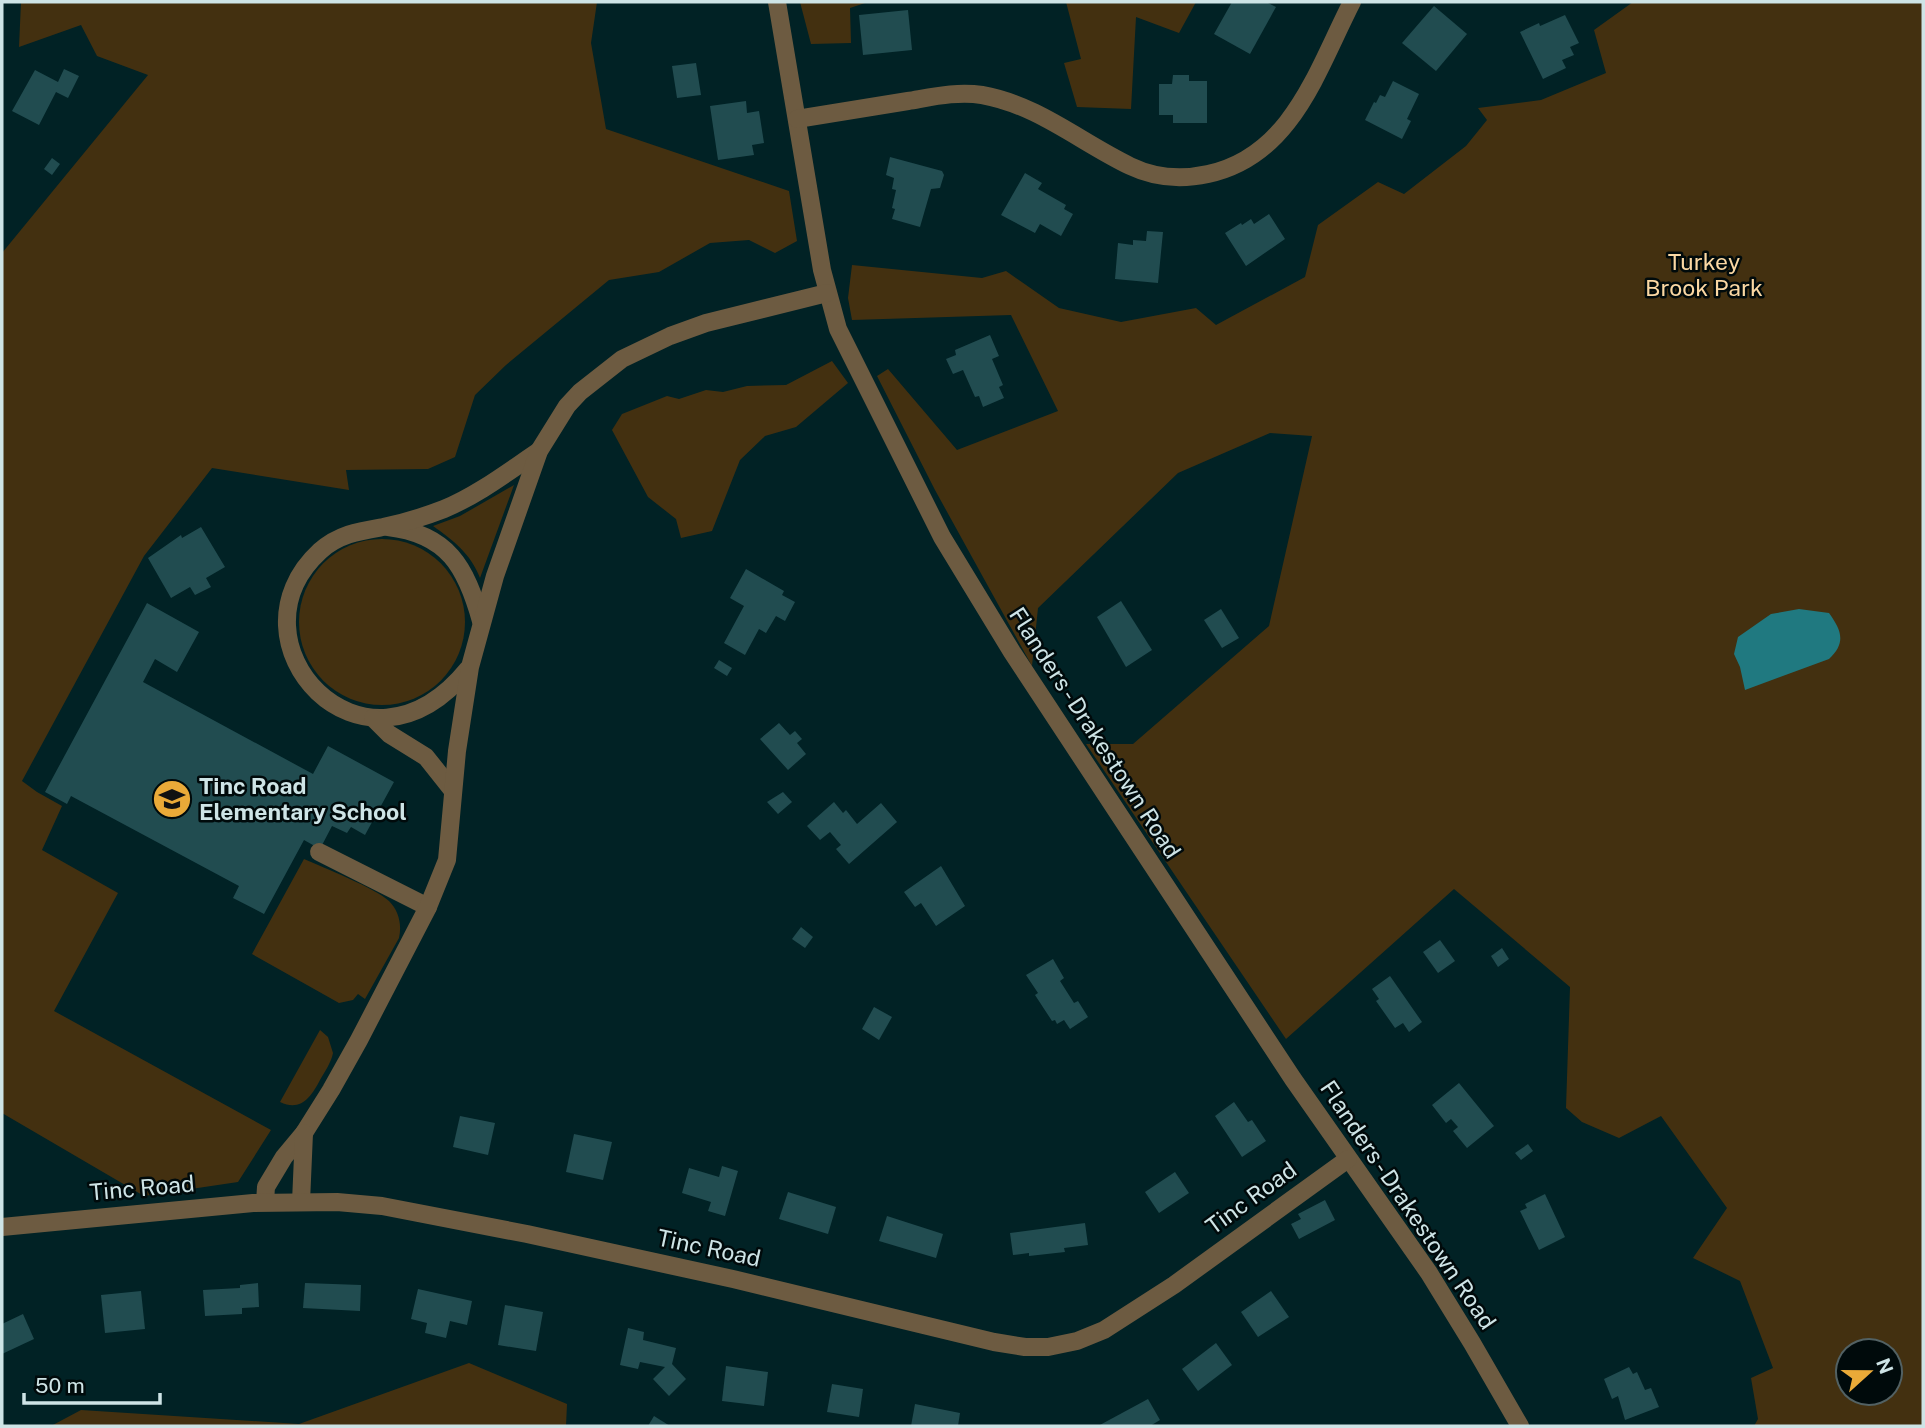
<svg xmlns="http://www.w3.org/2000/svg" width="1925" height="1428" viewBox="0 0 1925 1428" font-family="'Public Sans',sans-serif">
	<rect width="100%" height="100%" fill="#012225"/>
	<g fill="#433010" fill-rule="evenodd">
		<path d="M 21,2 L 597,2 L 591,43 L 606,129 L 789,191 L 797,241 L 775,253 L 749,240 L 710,243 L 659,272 L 609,280 L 506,365 L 475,395 L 455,457 L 428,469 L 346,470 L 349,490 L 212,468 L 144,556 L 22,781 L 37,792 L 62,806 L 42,850 L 118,893 L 54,1011 L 271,1130 L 238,1182 L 144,1196 L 2,1113 L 2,253 L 148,75 L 97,56 L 81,25 L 19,47 Z"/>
		<path d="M 800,2 L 868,2 L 850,8 L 851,43 L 811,44 Z"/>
		<path d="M 1066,2 L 1196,2 L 1179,33 L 1136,17 L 1131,109 L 1077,107 L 1064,63 L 1081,59 Z"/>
		<path d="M 1633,2 L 1923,2 L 1923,1426 L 1754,1426 L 1758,1419 L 1751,1378 L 1773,1368 L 1740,1281 L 1693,1258 L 1727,1208 L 1661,1116 L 1619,1138 L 1582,1122 L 1566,1108 L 1570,987 L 1454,889 L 1286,1039 L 1086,744 L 1133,744 L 1269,626 L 1312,436 L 1270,433 L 1178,473 L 1038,608 L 1032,666 L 935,490 L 877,376 L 888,369 L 957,450 L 1058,411 L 1011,315 L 852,320 L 848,298 L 852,265 L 982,278 L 1006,271 L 1059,308 L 1121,322 L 1196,308 L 1216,325 L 1305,277 L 1318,225 L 1378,182 L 1404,194 L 1466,146 L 1487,120 L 1478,108 L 1541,100 L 1606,73 L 1594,30 ZM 1848,1351 L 1890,1351 L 1890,1393 L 1848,1393 Z"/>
		<path d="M 832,361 L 848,383 L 796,427 L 765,436 L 740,460 L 712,531 L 681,538 L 676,519 L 648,497 L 612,430 L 622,414 L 667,396 L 679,399 L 706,390 L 723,392 L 747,386 L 786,385 Z"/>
		<path d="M 514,485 L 480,578 C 471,554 453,540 433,526 L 460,516 Z"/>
		<circle cx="382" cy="622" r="83"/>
		<path d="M 304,859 C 324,868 375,888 389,901 C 399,911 402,925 399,938 L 365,999 L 358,994 L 353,1000 L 339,1003 L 252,954 Z"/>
		<path d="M 320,1030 L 328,1037 L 333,1053 C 331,1063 325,1071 320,1080 C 311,1097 301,1112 280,1102 Z"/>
		<path d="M 469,1363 L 567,1404 L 566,1426 L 51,1426 L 81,1410 L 299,1424 Z"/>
	</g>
	<path fill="#207980" d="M 1799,609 L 1829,613 C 1842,631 1846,643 1829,659 L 1745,690 L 1740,667 L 1734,654 L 1738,637 L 1771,614 Z"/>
	<g fill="#214c50">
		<path d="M 1232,2 L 1266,2 L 1276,7 L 1250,54 L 1214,34 Z"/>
		<path d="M 1434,6 L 1467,34 L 1436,71 L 1402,43 Z"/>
		<path d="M 908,10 L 912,50 L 863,55 L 859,15 Z"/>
		<path d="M 1565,15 L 1579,43 L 1570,47 L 1574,55 L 1562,60 L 1566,68 L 1543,79 L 1520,32 L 1539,23 L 1540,26 Z"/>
		<path d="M 696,63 L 701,95 L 677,98 L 672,66 Z"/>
		<path d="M 64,69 L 79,76 L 68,98 L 56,92 L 39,125 L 12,111 L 35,70 L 58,82 Z"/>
		<path d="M 1173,75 L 1189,75 L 1189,81 L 1207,81 L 1207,123 L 1173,123 L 1173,115 L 1159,115 L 1159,84 L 1172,84 Z"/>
		<path d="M 1393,81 L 1419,94 L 1407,119 L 1411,121 L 1402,139 L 1365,120 L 1374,102 L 1376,103 L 1380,95 L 1385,97 Z"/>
		<path d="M 746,101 L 747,113 L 759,111 L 764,143 L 752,145 L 754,155 L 718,160 L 710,106 Z"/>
		<path d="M 890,157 L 942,171 L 944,175 L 940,188 L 931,189 L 920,227 L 892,219 L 895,209 L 892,208 L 896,190 L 892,189 L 894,178 L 886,175 Z"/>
		<path d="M 52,158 L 60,164 L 52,175 L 44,169 Z"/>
		<path d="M 1025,173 L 1042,183 L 1038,189 L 1066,205 L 1064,209 L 1073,214 L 1061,236 L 1040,224 L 1035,233 L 1001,215 Z"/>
		<path d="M 1269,214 L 1285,239 L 1246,266 L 1225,233 L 1241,223 L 1242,225 L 1251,219 L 1254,224 Z"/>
		<path d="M 1147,231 L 1163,232 L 1158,283 L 1115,279 L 1118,243 L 1133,245 L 1133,240 L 1146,241 Z"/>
		<path d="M 990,335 L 999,356 L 992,359 L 1003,385 L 999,387 L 1004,398 L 983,407 L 979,396 L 975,397 L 963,370 L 953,374 L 946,359 L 956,355 L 955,350 Z"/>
		<path d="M 201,527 L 225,567 L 206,578 L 211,587 L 195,595 L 190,587 L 171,598 L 148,558 L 181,535 L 182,538 Z"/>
		<path d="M 746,569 L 784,591 L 782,595 L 795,602 L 785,621 L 776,616 L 766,633 L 759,629 L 745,655 L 724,643 L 744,606 L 730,598 Z"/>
		<path d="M 1121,601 L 1152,650 L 1126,667 L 1097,617 Z"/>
		<path d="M 147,603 L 199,632 L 177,672 L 155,659 L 143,682 L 313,774 L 328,746 L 394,782 L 365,835 L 351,827 L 347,833 L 332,826 L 320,849 L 304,840 L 264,914 L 233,898 L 239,886 L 71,796 L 67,804 L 45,792 Z"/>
		<path d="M 1221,609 L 1239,638 L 1222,648 L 1204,620 Z"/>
		<path d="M 719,660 L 732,668 L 727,676 L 714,668 Z"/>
		<path d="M 779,723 L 790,735 L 795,731 L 802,739 L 797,743 L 806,754 L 788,770 L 760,739 Z"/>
		<path d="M 783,792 L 792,802 L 778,814 L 767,802 Z"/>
		<path d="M 834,802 L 843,813 L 846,810 L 857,824 L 881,803 L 897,822 L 849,864 L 836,849 L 841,845 L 830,832 L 820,840 L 807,826 Z"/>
		<path d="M 941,866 L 965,906 L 936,926 L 921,903 L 915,907 L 904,892 Z"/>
		<path d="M 801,927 L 813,937 L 805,948 L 792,939 Z"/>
		<path d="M 1440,940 L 1455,961 L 1438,973 L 1423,952 Z"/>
		<path d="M 1502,948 L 1509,959 L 1498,967 L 1491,956 Z"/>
		<path d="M 1053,959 L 1064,978 L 1060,981 L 1074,1003 L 1078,1001 L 1088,1017 L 1070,1029 L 1064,1020 L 1057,1024 L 1055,1020 L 1052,1021 L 1035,995 L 1038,993 L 1026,975 Z"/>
		<path d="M 1390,976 L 1422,1022 L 1409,1032 L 1403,1023 L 1395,1028 L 1376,1001 L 1379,999 L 1372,989 Z"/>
		<path d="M 874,1007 L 892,1017 L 879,1040 L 862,1029 Z"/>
		<path d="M 1459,1083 L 1494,1126 L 1467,1148 L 1453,1131 L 1458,1127 L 1451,1119 L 1446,1123 L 1432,1105 Z"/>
		<path d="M 1234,1102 L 1248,1122 L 1252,1120 L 1266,1141 L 1242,1157 L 1215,1116 Z"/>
		<path d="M 460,1116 L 495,1123 L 488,1155 L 453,1147 Z"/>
		<path d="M 574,1134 L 612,1142 L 603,1180 L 566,1172 Z"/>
		<path d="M 1528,1144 L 1533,1151 L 1521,1160 L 1515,1153 Z"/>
		<path d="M 722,1166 L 738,1171 L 725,1216 L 708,1211 L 711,1202 L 682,1193 L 689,1168 L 719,1177 Z"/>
		<path d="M 1175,1172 L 1189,1193 L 1159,1213 L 1145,1192 Z"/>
		<path d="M 788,1192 L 836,1207 L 828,1234 L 779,1219 Z"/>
		<path d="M 1545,1194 L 1565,1237 L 1539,1250 L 1520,1211 L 1527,1208 L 1525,1204 Z"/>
		<path d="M 1325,1200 L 1335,1220 L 1299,1239 L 1291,1224 L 1301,1219 L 1298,1214 Z"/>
		<path d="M 887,1216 L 943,1234 L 936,1258 L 879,1241 Z"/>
		<path d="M 1085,1223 L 1088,1245 L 1064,1248 L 1065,1252 L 1029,1256 L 1029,1253 L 1013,1255 L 1010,1233 Z"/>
		<path d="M 258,1283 L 259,1307 L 242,1308 L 242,1314 L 205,1316 L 203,1290 L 240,1288 L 240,1285 Z"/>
		<path d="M 305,1283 L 361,1285 L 360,1311 L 303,1308 Z"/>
		<path d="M 418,1289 L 472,1301 L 467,1325 L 450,1321 L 446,1338 L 425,1333 L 427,1323 L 411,1319 Z"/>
		<path d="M 141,1291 L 145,1329 L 105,1333 L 101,1295 Z"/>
		<path d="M 1271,1291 L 1289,1317 L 1258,1337 L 1241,1312 Z"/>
		<path d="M 505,1305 L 543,1312 L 536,1351 L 498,1345 Z"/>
		<path d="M 23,1314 L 34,1339 L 2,1354 L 2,1324 Z"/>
		<path d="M 628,1328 L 644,1332 L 643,1340 L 676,1348 L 672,1364 L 686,1379 L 669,1396 L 653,1379 L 665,1367 L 640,1362 L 638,1369 L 620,1365 Z"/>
		<path d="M 1216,1343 L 1232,1365 L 1198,1391 L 1182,1369 Z"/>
		<path d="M 726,1366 L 768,1372 L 764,1406 L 722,1401 Z"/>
		<path d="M 1629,1367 L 1633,1374 L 1637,1372 L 1645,1390 L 1651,1388 L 1659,1407 L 1625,1420 L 1618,1396 L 1612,1399 L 1604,1379 Z"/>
		<path d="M 832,1384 L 863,1389 L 859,1417 L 827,1412 Z"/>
		<path d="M 1148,1399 L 1160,1420 L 1150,1426 L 1098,1426 Z"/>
		<path d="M 915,1404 L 960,1413 L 958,1426 L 911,1426 Z"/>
		<path d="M 654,1416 L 670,1426 L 648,1426 Z"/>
	</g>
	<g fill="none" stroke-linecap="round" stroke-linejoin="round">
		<g stroke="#6d5b41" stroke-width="18">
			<path d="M 777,2 L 822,270 L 838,329 L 942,537 L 1012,652 L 1293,1079 L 1429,1273 L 1472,1343 L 1520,1426"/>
			<path d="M 797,119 C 834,113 871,107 908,101 C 932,97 957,91 982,95 C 1038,105 1080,142 1130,166 C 1155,178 1181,180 1208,174 C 1292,156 1317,70 1352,2"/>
			<path d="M 388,527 C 448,534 466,567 481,621"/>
			<path d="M 468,669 C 363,798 222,641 320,551 C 339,534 360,531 383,527 C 403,523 426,516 444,509 C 478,495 509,471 539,451"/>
			<path d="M 373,718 L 389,734 L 426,757 L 453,791"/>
			<path d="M 319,852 L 428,907"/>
			<path d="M 265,1202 L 266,1187 L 284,1157 L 304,1133 L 331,1090 L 359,1040 L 428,907 L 447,860 L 457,751 L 470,667 L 495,576 L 539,451 L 567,406 L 580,392 L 622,359 L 670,336 L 706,323 L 827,293"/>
			<path d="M 301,1202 L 304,1133"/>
			<path d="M 2,1227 L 253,1203 L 337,1202 L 382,1206 L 527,1234 L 733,1279 L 994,1342 L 1025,1347 L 1048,1347 L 1077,1341 L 1104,1330 L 1174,1285 L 1348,1159"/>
		</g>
	</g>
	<defs>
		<g id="school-disc" transform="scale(2.0125)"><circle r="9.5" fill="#eaaa38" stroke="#000a0b"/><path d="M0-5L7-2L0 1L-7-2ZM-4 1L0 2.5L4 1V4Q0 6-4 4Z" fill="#111"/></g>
	</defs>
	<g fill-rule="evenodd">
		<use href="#school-disc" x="172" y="799"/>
	</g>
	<g text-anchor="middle" stroke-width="5" stroke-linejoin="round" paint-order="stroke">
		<g font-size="23" fill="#fbd8a3" stroke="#000a0b">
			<text x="1704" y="270">Turkey<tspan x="1704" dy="26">Brook Park</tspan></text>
		</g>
		<g font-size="23" fill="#cee4e6" stroke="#000a0b">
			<text transform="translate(1095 733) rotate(57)" y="8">Flanders - Drakestown Road</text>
			<text transform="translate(142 1188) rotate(-5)" y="8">Tinc Road</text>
			<text transform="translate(1251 1198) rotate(-36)" y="8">Tinc Road</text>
			<text transform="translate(1408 1205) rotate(56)" y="8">Flanders - Drakestown Road</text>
			<text transform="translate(709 1248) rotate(12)" y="8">Tinc Road</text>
		</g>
		<g font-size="23" font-weight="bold" fill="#cee4e6" stroke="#000a0b" text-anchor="start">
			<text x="199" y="794">Tinc Road<tspan x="199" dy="26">Elementary School</tspan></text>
		</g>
	</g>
	<rect width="1925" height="1428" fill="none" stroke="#cee4e6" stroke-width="7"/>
	<g transform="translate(1869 1372) rotate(69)"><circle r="33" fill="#000a0b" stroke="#526163" stroke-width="2"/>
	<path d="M0-5L12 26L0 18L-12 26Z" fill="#eaaa38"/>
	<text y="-10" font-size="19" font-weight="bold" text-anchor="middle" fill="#cee4e6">N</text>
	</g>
	<path d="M24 1393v10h136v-10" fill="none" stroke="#cee4e6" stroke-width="3.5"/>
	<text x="35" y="1393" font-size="21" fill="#cee4e6" stroke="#000a0b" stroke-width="5" paint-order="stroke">50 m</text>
</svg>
